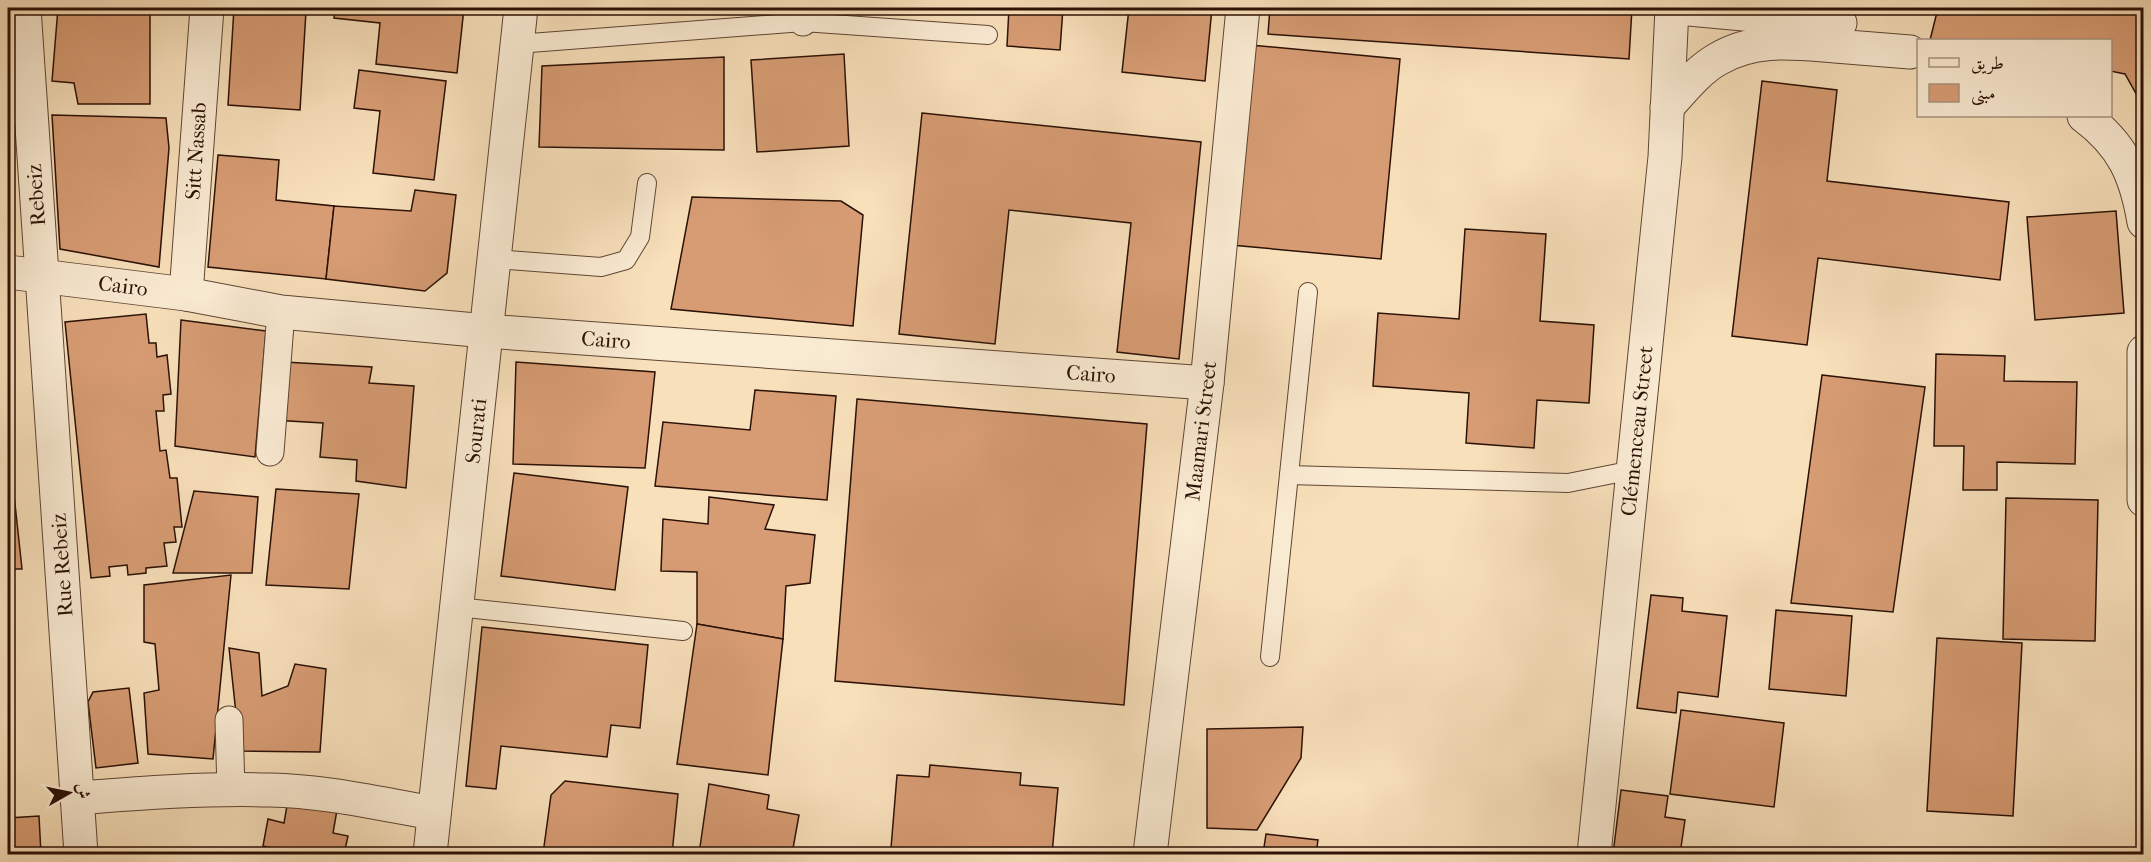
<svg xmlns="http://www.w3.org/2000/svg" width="2151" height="862" viewBox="0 0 2151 862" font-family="'IM FELL French Canon',Amiri,serif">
	<rect width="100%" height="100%" fill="#f8e0bb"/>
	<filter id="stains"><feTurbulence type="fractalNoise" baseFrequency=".00333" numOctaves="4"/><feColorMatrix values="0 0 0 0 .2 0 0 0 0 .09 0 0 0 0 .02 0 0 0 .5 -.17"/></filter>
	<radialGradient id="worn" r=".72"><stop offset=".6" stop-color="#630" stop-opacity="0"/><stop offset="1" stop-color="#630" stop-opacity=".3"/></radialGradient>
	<g fill="#d79c74" stroke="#2b1106" stroke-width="1.5">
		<path d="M 58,8 L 150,8 L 150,104 L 78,104 L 74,83 L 52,81 Z"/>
		<path d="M 234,8 L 306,11 L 300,110 L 228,105 Z"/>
		<path d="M 335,8 L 464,8 L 457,73 L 376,64 L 380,23 L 334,18 Z"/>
		<path d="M 1009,8 L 1063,8 L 1060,50 L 1007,46 Z"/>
		<path d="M 1129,8 L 1212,8 L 1205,81 L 1122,72 Z"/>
		<path d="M 1270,8 L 1632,8 L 1629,59 L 1268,34 Z"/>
		<path d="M 1938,8 L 2144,8 L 2144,128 L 2139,99 L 2125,74 L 2110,71 L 2110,40 L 1930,40 Z"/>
		<path d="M 1250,45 L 1400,59 L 1381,259 L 1231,245 Z"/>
		<path d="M 844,54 L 849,146 L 757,152 L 751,60 Z"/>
		<path d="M 724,57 L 724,150 L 539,147 L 542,66 Z"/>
		<path d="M 359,70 L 446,81 L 434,180 L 373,173 L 380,111 L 354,108 Z"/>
		<path d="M 1762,81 L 1837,90 L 1827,181 L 2009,202 L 2000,280 L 1818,258 L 1807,345 L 1732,336 Z"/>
		<path d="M 922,113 L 1201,142 L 1179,359 L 1117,352 L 1131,223 L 1009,210 L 995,344 L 899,334 Z"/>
		<path d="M 52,115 L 166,118 L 169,148 L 159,267 L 60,249 Z"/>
		<path d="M 218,155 L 279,160 L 276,200 L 334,206 L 326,279 L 208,267 Z"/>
		<path d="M 415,190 L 456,195 L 447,273 L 425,291 L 326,279 L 334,206 L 411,211 Z"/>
		<path d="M 692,197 L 841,201 L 863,215 L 853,326 L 671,309 Z"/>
		<path d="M 2116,211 L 2124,313 L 2035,320 L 2027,217 Z"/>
		<path d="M 1465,229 L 1546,234 L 1540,321 L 1594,325 L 1589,403 L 1537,400 L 1534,448 L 1466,443 L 1469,393 L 1373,386 L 1378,313 L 1459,319 Z"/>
		<path d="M 146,314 L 149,343 L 156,343 L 157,357 L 167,355 L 171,394 L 163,395 L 164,411 L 156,411 L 160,451 L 166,450 L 170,478 L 177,478 L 182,527 L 174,527 L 176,542 L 164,543 L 167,566 L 146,568 L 146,573 L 128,575 L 127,565 L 109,567 L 110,576 L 91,578 L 65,322 Z"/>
		<path d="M 181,320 L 266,331 L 255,457 L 175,446 Z"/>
		<path d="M 1936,354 L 2005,356 L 2004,381 L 2077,382 L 2075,464 L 1997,462 L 1997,490 L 1963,490 L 1964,446 L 1934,446 Z"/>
		<path d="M 284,362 L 372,367 L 369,383 L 414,386 L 406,488 L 356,481 L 357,460 L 320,457 L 323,423 L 272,420 Z"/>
		<path d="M 516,362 L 655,372 L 645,468 L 513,464 Z"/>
		<path d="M 1822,375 L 1925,387 L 1893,612 L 1791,603 Z"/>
		<path d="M 755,390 L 836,396 L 827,500 L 655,486 L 663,422 L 750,430 Z"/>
		<path d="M 857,399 L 1147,424 L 1124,705 L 835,681 Z"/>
		<path d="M 514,473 L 628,487 L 615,590 L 501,576 Z"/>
		<path d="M 12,476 L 22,569 L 8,569 L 8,477 Z"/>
		<path d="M 276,489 L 359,494 L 349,589 L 266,585 Z"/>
		<path d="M 194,491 L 258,497 L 252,573 L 173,573 Z"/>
		<path d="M 709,497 L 774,505 L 765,529 L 815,535 L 810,583 L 786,586 L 783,639 L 697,624 L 697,572 L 661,571 L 663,519 L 708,524 Z"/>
		<path d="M 2006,498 L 2098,500 L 2095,641 L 2003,639 Z"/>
		<path d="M 231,575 L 213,759 L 148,754 L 144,693 L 159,690 L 155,644 L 144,642 L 144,585 Z"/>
		<path d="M 1651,595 L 1683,598 L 1682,611 L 1727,616 L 1718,697 L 1678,692 L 1676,713 L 1637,708 Z"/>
		<path d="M 1776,610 L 1852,616 L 1846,696 L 1769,689 Z"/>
		<path d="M 697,624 L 783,639 L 768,775 L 677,764 Z"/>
		<path d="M 482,627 L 648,645 L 640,728 L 611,725 L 607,757 L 501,746 L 496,789 L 466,786 Z"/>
		<path d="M 1937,638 L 2022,643 L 2013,816 L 1927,811 Z"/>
		<path d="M 229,648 L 259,653 L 262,696 L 288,686 L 295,664 L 326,669 L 320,752 L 240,751 Z"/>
		<path d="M 129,688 L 138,763 L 96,768 L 88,702 L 93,692 Z"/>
		<path d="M 1681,710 L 1784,723 L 1774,807 L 1670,794 Z"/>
		<path d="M 1303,727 L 1301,758 L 1257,830 L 1207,828 L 1207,729 Z"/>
		<path d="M 930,765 L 1021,773 L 1020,785 L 1058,788 L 1052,854 L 924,854 L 925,851 L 891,848 L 897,775 L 929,777 Z"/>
		<path d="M 565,781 L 678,794 L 672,854 L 543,854 L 551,795 Z"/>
		<path d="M 709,784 L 769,795 L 767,809 L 799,815 L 792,854 L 699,854 Z"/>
		<path d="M 1621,790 L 1668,796 L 1665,817 L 1685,820 L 1680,854 L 1613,854 Z"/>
		<path d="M 288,800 L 337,810 L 333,833 L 348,836 L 344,854 L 276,854 L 277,849 L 263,846 L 268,819 L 284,823 Z"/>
		<path d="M 39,816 L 41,854 L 8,854 L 8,818 Z"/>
		<path d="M 1266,834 L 1318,840 L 1316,854 L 1263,854 Z"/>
		<path d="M 1984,851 L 2096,853 L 2096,854 L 1983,854 Z"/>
	</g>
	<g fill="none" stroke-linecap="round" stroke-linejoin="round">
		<g stroke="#5e4533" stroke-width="20">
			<g id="service">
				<path d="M 517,44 L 803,22 L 988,35"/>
				<path d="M 495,259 L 601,267 L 626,260 L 640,237 L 647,183"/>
				<path d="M 1289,475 L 1568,483 L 1633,470"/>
				<path d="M 457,607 L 683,631"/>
				<path d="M 1270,657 L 1308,292"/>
			</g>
		</g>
		<g stroke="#5e4533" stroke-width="29">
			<g id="pedestrian">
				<path d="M 802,8 L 803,22"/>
				<path d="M 270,452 L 281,312"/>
				<path d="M 229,720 L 231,791"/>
			</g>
		</g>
		<g stroke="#5e4533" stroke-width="35">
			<g id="minor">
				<path d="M 24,8 L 81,854"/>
				<path d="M 8,272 L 186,294 L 281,312 L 486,331 L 1207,383"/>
				<path d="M 186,294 L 207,8"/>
				<path d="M 78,798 C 141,793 206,788 270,790 C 325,791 380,804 434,813"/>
				<path d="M 1150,854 L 1207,383 L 1243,8"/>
			</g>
		</g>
		<g stroke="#5e4533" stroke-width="35">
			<g id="tertiary">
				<path d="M 1678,8 L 1840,23"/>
				<path d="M 1667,107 C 1683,90 1698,70 1718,59 C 1755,37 1795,43 1835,46 C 1860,48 1885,50 1910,52"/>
				<path d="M 2084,116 C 2123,145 2136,175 2144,222"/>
				<path d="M 2144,352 L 2144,500"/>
				<path d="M 430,854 L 521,8"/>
				<path d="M 1594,854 L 1665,157 L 1672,8"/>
			</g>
		</g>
		<use href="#service" stroke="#faebd3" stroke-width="18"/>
		<use href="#pedestrian" stroke="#faebd3" stroke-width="27"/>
		<use href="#minor" stroke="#faebd3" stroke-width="33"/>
		<use href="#tertiary" stroke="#faebd3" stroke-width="33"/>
	</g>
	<g text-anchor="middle" stroke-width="4.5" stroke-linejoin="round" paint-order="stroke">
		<g font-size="21" fill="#2b1106" stroke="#faebd3">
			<text transform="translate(196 151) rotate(-86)" y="7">Sitt Nassab</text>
			<text transform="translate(36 195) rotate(-94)" y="7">Rebeiz</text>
			<text transform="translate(123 286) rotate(7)" y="7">Cairo</text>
			<text transform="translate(606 340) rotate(4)" y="7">Cairo</text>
			<text transform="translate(1091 374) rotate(4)" y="7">Cairo</text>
			<text transform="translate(476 431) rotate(-84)" y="7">Sourati</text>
			<text transform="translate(1201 431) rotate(-83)" y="7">Maamari Street</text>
			<text transform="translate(1637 431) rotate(-84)" y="7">Clémenceau Street</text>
			<text transform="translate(62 565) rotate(-94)" y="7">Rue Rebeiz</text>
		</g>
	</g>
	<rect width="2151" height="862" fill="none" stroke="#f8e0bb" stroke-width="30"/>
	<rect x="9" y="9" width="2133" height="844" fill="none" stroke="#2b1106" stroke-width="3"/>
	<rect x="15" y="15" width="2121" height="832" fill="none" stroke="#2b1106" stroke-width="1.5"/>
	<rect x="1917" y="39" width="195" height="78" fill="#faebd3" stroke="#a79481" stroke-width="1.5"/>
	<rect x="1929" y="58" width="30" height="9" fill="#faebd3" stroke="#a79481" stroke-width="1.5"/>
	<text x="1971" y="69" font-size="18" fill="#2b1106">طريق</text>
	<rect x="1929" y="84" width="30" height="18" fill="#d79c74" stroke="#a79481" stroke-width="1.5"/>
	<text x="1971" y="99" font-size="18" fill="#2b1106">مبنى</text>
	<g transform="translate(69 793) rotate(81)" stroke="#faebd3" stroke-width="4.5" paint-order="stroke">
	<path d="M0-4.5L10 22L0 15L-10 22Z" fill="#2b1106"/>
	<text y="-9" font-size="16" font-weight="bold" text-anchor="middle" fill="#2b1106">ش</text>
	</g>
	<rect width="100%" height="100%" filter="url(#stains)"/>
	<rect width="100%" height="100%" fill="url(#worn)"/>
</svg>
